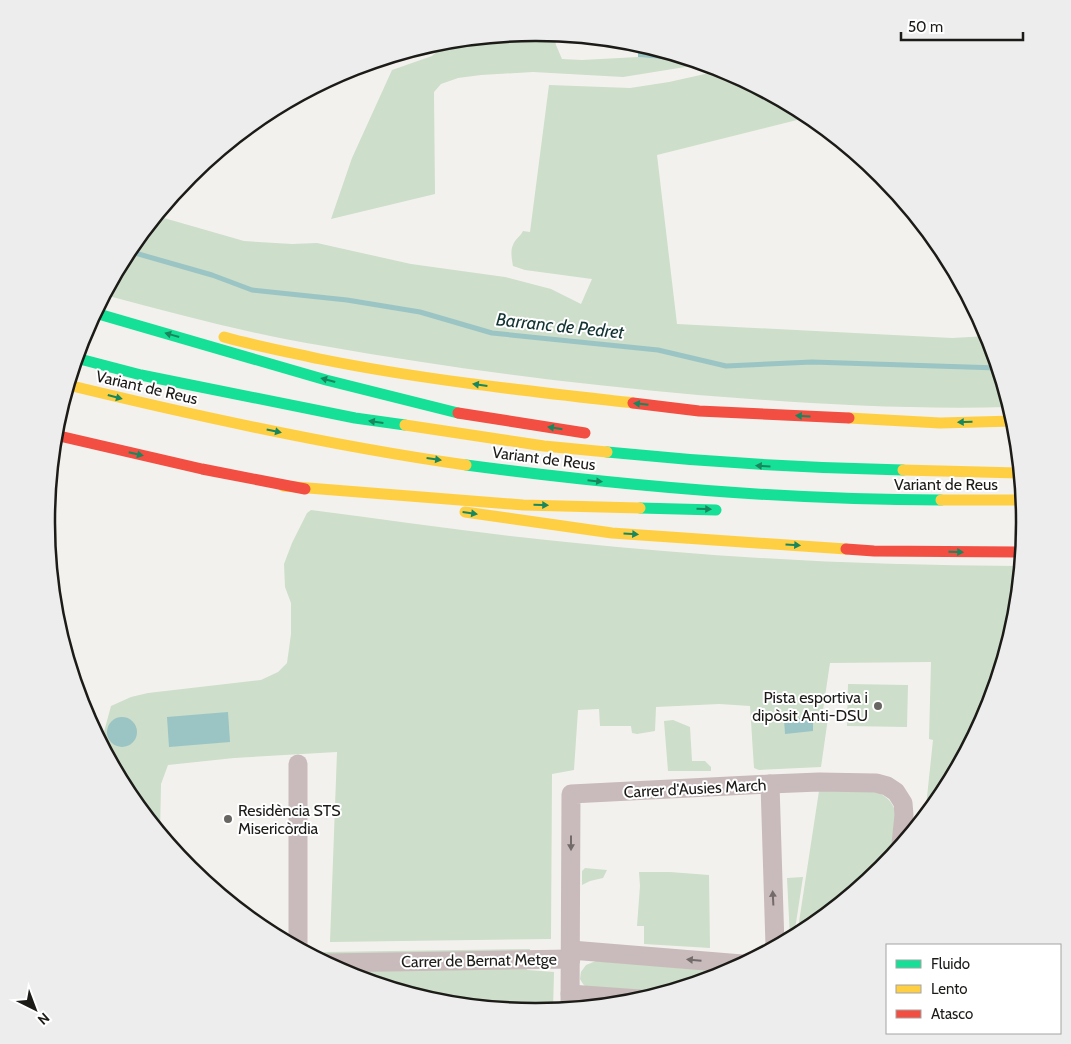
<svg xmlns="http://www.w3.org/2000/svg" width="1071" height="1044" viewBox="0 0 1071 1044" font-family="Cabin,sans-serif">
	<rect width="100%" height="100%" fill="#f3f1ed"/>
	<g fill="#cddeca">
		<path d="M 536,33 L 554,34 L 556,45 L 562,59 L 582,60 L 638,57 L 672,60 L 673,55 L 704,64 L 623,77 L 533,72 L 481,75 L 458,78 L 441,84 L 434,92 L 435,194 L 331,219 L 352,158 L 392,70 L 432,56 L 436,52 L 436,43 L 440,42 Z"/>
		<path d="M 723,70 L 809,117 L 657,155 L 677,324 L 952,338 L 988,336 L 1010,407 C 906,410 801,403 698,395 C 572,384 448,368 324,346 C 250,334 177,314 105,295 L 129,250 L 157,216 L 244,241 L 292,244 L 317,243 L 411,264 L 505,277 L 551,289 L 581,304 L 592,279 L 525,270 L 513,266 C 512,260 510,251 513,245 C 515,239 520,237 523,231 L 530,232 L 549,85 L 630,88 L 669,82 Z"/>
		<path d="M 311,510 C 399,521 488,535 576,543 C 724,558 872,566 1021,566 L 1016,618 L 988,710 L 942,794 L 925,816 L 933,740 L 929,739 L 931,662 L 830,663 L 823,710 L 829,711 L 821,767 L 759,770 L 754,768 L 750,706 L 719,704 L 656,707 L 655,731 L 637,734 L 632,733 L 631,726 L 600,726 L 599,709 L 578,710 L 574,770 L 552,774 L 551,939 L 330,942 L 337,752 L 234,758 L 168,765 L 161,784 L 160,833 L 128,794 L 101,743 L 111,706 L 131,697 L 148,693 L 261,680 L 278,672 L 287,663 L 291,634 L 291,603 L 285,587 L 284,564 L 292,543 L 307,513 Z"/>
		<path d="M 848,684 L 908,685 L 907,727 L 847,726 Z"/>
		<path d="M 673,720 L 690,727 L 692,761 L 705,761 L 711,767 L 711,771 L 668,771 L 664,721 Z"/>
		<path d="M 871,790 C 887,795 897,804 896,823 C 895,832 895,844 893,853 C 889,867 822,917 807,929 L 797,935 L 819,791 Z"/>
		<path d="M 585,868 L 607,870 L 603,878 L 590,881 L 582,885 L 582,871 Z"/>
		<path d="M 639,872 L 670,872 L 709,875 L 710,948 L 644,944 L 644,926 L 637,926 L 640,886 Z"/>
		<path d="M 803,877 L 794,936 L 790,938 L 787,878 Z"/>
		<path d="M 530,949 L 527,970 L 554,972 L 553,1010 L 535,1011 L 440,1002 L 348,974 L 324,962 L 324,952 Z"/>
		<path d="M 596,961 L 730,971 L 723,974 L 652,996 L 602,992 L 590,991 L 583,984 L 580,979 L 581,972 L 586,965 Z"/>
	</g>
	<g fill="#9bc4c4">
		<path d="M 638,44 L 673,55 L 673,60 L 638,57 Z"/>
		<path d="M 228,712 L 230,742 L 169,747 L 167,717 Z"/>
		<circle cx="122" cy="732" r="15"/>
		<path d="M 813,717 L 813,731 L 785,734 L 784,719 Z"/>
	</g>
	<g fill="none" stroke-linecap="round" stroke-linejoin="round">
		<path stroke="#9bc4c4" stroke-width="5" d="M 128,251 L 212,275 L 252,290 L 347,300 L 420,312 L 492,333 L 658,350 L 726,366 L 812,362 L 998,368"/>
		<g stroke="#c9bbbb" stroke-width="19">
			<path d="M 298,764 L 298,948"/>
			<path d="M 770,784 L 775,946"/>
			<path d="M 571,950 L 742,964"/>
			<path d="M 327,963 L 571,959"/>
			<path d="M 570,994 L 640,999"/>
			<path d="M 570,1008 L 571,794 L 770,784 L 819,782 L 876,783 L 887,786 L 896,792 L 903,803 L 904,815 L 901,844"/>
		</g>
		<g stroke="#16e098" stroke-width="11">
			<path d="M 95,313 L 326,380 L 458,413"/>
			<path d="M 76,358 L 141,375 L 355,418 L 405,425"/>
			<path d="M 607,452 C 706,462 804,468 903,470"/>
			<path d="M 466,465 C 624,486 782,500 941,500"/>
			<path d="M 640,508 L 716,510"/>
		</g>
		<g stroke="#ffcf43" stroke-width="11">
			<path d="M 224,337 C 256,346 288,352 320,359 C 424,380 528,391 633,403"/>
			<path d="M 68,385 C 200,417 332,446 466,465"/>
			<path d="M 849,418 L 940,423 L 1014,421"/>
			<path d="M 405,425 L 544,446 L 607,452"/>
			<path d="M 903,470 L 1020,473"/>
			<path d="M 283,486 L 523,505 L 640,508"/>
			<path d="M 941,500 L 1023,500"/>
			<path d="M 465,512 L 612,533 L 846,549"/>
		</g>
		<g stroke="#f24e42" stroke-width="11">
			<path d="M 633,403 L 699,411 L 849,418"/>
			<path d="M 458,413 L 585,433"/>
			<path d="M 55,435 L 202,469 L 305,489"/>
			<path d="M 846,549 L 874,551 L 1022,552"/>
		</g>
	</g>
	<defs><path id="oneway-solid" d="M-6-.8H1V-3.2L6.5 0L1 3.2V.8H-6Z" transform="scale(1.25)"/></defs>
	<g fill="#19875e">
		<use href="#oneway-solid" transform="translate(172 335) rotate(-164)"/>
		<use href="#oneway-solid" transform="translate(328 380) rotate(-165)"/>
		<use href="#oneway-solid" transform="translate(480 385) rotate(-172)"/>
		<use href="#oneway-solid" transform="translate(115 397) rotate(15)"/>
		<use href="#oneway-solid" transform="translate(641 404) rotate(-174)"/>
		<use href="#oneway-solid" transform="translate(803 416) rotate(-177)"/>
		<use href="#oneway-solid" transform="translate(376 422) rotate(-172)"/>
		<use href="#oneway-solid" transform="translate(965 422) rotate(179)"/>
		<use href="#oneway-solid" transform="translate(555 428) rotate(-171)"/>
		<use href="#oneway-solid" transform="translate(274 431) rotate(12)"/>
		<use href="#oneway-solid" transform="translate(136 454) rotate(13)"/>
		<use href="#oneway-solid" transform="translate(434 459) rotate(8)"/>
		<use href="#oneway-solid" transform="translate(763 466) rotate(-176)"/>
		<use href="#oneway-solid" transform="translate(595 481) rotate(6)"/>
		<use href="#oneway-solid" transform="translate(541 505) rotate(1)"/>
		<use href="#oneway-solid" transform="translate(704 509) rotate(1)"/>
		<use href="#oneway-solid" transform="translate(470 513) rotate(8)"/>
		<use href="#oneway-solid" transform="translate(631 534) rotate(4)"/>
		<use href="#oneway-solid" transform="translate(793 545) rotate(4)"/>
		<use href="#oneway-solid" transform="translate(956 552) rotate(1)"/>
	</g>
	<g fill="#726b6a">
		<use href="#oneway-solid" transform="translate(571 843) rotate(90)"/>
		<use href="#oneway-solid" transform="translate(773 898) rotate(-93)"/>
		<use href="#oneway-solid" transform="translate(694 960) rotate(-175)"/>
	</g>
	<g fill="#676663" stroke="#fff" stroke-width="2">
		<circle cx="878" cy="706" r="5"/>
		<circle cx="228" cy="819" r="5"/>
	</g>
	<g text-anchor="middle" stroke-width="4" stroke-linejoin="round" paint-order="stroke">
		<g font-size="16" fill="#1c1b18" stroke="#fff">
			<text transform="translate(147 387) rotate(13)" y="6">Variant de Reus</text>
			<text transform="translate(544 458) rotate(7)" y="6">Variant de Reus</text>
			<text x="946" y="490">Variant de Reus</text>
			<text transform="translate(695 788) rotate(-3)" y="6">Carrer d'Ausies March</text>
			<text transform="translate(479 960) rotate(-1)" y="6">Carrer de Bernat Metge</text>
		</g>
		<g font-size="16" fill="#1c1b18" stroke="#fff" text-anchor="end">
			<text x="868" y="703">Pista esportiva i<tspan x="868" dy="18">dipòsit Anti-DSU</tspan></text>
			<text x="238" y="816" text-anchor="start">Residència STS<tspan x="238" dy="18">Misericòrdia</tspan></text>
		</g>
		<g font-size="18" font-style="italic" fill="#133333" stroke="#fff">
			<text transform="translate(560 326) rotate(6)" y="6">Barranc de Pedret</text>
		</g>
	</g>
	<path d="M0 0H1071V1044H0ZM535 41H536A480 480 0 0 1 1016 521V523A480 480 0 0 1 536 1003H535A480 480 0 0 1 55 523V521A480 480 0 0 1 535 41Z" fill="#ededed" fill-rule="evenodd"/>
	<path fill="none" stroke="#1c1b18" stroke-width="2.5" d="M535 41H536A480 480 0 0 1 1016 521V523A480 480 0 0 1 536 1003H535A480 480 0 0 1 55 523V521A480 480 0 0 1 535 41Z"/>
	<rect x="886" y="944" width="175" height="90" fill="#ffffff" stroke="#a4a4a3"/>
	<rect x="896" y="960" width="25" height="8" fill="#16e098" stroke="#a4a4a3"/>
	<text x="931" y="969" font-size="15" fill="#1c1b18">Fluido</text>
	<rect x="896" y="985" width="25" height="8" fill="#ffcf43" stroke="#a4a4a3"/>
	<text x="931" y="994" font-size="15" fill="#1c1b18">Lento</text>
	<rect x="896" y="1010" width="25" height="8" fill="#f24e42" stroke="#a4a4a3"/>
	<text x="931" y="1019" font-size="15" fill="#1c1b18">Atasco</text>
	<g transform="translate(35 1009) rotate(138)" stroke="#ffffff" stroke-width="4" paint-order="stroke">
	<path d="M0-4L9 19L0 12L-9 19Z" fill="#1c1b18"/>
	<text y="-8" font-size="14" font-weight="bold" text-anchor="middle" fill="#1c1b18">N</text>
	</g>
	<path d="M901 32v8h122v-8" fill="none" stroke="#1c1b18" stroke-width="2.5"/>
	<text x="908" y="32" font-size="15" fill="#1c1b18" stroke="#ffffff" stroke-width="4" paint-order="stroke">50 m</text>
</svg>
